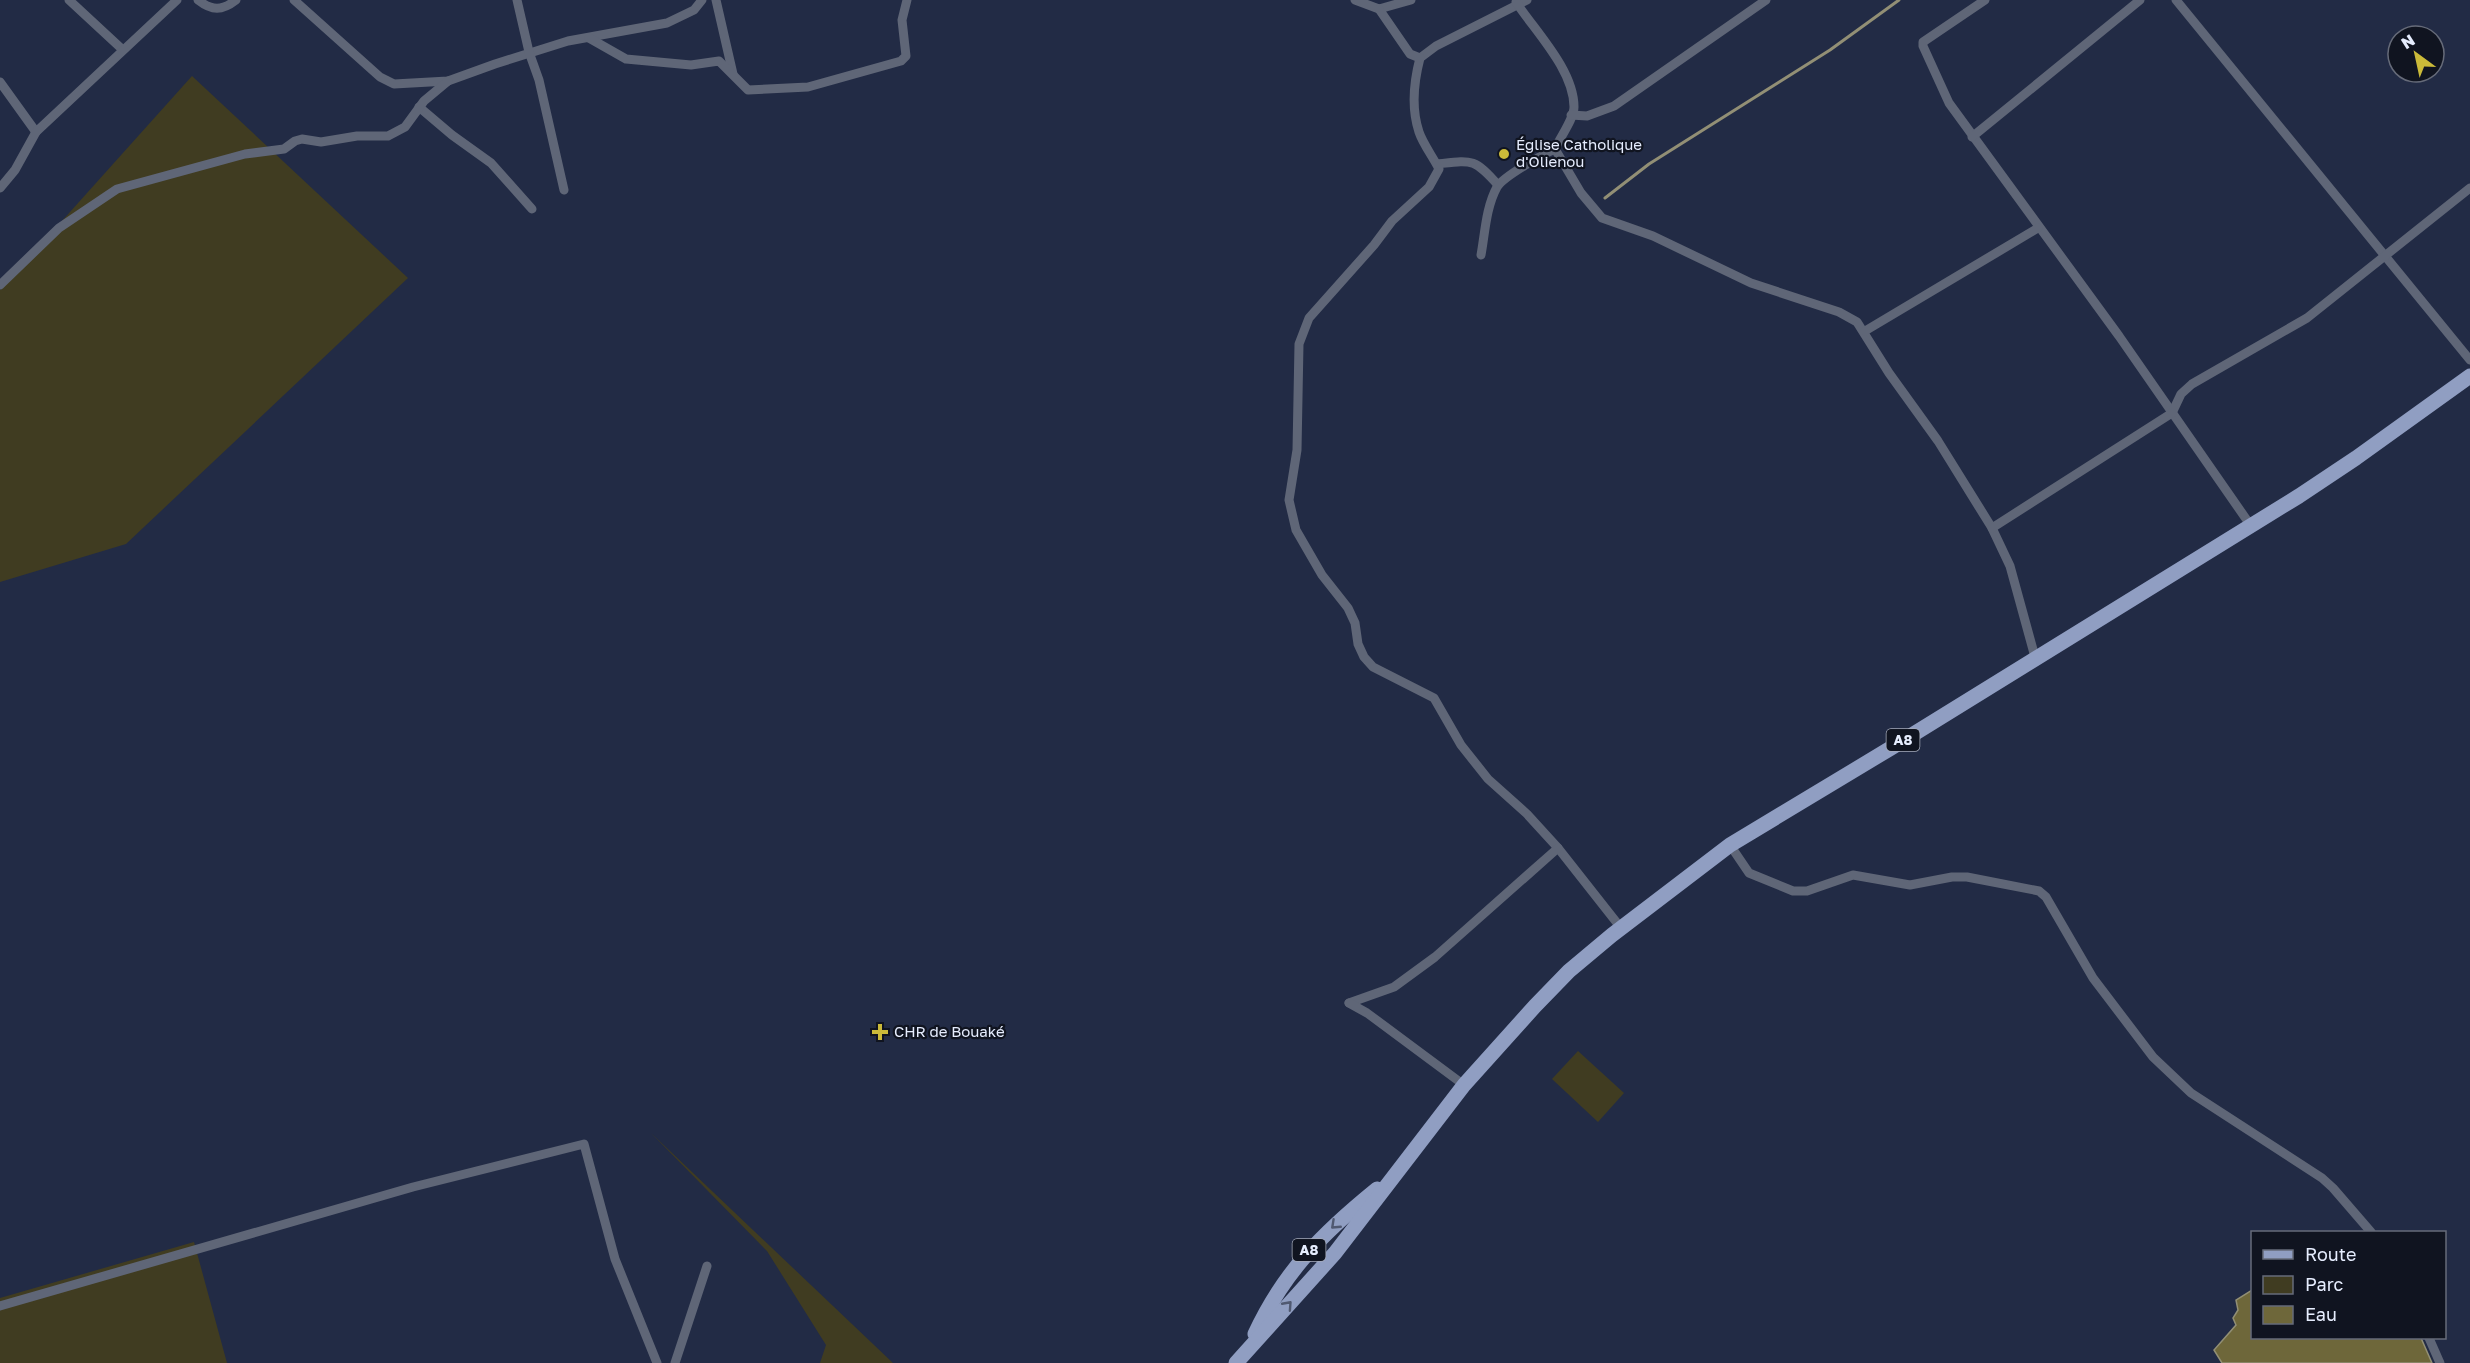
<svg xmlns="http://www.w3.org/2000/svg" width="2470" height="1363" viewBox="0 0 2470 1363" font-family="'Golos Text',sans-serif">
	<rect width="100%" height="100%" fill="#222b45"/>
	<g fill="#403c21">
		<path d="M 192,76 L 408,278 L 126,544 L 0,582 L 0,290 Z"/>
		<path d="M 1578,1051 L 1624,1093 L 1598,1122 L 1552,1079 Z"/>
		<path d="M 651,1133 L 893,1363 L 820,1363 L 826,1345 L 767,1251 Z"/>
		<path d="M 194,1242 L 227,1363 L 0,1363 L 0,1298 Z"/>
	</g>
	<path fill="#6e673a" stroke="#928f75" stroke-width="1.5" d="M 2252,1290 L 2252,1338 L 2421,1338 L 2432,1363 L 2222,1363 L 2214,1350 L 2236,1325 L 2233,1318 L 2238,1310 L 2236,1300 Z"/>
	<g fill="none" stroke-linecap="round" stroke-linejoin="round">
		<path stroke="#928f75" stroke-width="3" d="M 1605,198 L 1649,164 L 1830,50 L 1899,0"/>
		<g stroke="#5f6677" stroke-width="9">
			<path d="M 69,0 L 123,50"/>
			<path d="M 198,0 C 212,11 222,11 236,0"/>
			<path d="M 294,0 L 380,77 L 394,84 L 448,81 L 495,64 L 568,41 L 667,23 L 694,10 L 702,0"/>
			<path d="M 517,0 L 529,52 L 539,80 L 564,190"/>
			<path d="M 716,0 L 733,74"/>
			<path d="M 1355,0 L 1379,9 L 1411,0"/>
			<path d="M 1527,0 L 1436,46 L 1420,58 C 1414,81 1411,108 1419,132 C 1423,144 1433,157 1439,169 L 1429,187 L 1392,221 L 1374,245 L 1309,318 L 1299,344 L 1297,450 L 1289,500 L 1296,530 L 1322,575 L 1348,608 L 1355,623 L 1358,644 L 1364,657 L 1373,667 L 1434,698 L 1461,745 L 1488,779 L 1527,814 L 1558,848 L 1621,928"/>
			<path d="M 1985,0 L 1923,42 L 1923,46 L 1949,103 L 2119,336 L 2251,526"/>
			<path d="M 2176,0 L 2470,360"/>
			<path d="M 1516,2 C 1535,31 1574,70 1574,107 C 1574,119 1560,137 1555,149 L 1581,193 L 1602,218 L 1653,236 L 1751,283 L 1839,312 L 1857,322 L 1889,373 L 1938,441 L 1992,528 L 2010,566 L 2035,657"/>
			<path d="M 1379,9 L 1410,54 L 1420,58"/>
			<path d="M 589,38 L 626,59 L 691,65 L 719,61 L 748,90 L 808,87 L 901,61 L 906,56 L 902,20 L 907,0"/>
			<path d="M 0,82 L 36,132"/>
			<path d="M 419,107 L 452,135 L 491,163 L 532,209"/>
			<path d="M 1571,115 L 1587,116 L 1614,106 L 1766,0"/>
			<path d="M 1972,137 L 2140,0"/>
			<path d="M 1437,164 C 1472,160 1474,158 1498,185"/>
			<path d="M 0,188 L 15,170 L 36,132 L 177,0"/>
			<path d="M 1481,255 C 1485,233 1486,207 1497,187 C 1504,176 1542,155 1555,149"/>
			<path d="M 0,285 L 59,228 L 117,189 L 245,154 L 284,149 L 295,141 L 302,139 L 321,142 L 357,136 L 388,136 L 405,127 L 424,101 L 448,81"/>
			<path d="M 1865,331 L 2038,228"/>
			<path d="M 1992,528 L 2172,413 L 2181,394 L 2192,384 L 2307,318 L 2470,188"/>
			<path d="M 1730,845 L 1749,873 L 1793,891 L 1807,891 L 1853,875 L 1910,885 L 1952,877 L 1967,877 L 2039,891 L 2046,897 L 2093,978 L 2153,1057 L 2191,1093 L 2322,1178 L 2333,1188 L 2371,1232"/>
			<path d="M 1349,1003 L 1394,987 L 1435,957 L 1558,848"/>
			<path d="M 1349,1003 L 1367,1013 L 1464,1085"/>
			<path d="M 0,1306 L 413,1187 L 584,1144 L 615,1259 L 657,1363"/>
			<path d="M 2429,1338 L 2440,1363"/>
			<path d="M 675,1363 L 707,1266"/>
		</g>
		<g stroke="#909ec2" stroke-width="15">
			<path d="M 1255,1334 C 1284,1271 1324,1232 1377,1189"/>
			<path d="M 1236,1363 L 1335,1253 L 1464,1085 L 1535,1006 L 1569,971 L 1612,935 L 1730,845 L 1891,748 L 2299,496 L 2356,458 L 2470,376"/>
		</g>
	</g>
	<defs><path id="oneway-chevron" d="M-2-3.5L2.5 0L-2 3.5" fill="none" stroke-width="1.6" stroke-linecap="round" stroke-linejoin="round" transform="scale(1.5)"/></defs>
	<g stroke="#505971">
		<use href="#oneway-chevron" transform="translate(1335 1225) rotate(137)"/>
		<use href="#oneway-chevron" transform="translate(1288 1305) rotate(-48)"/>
	</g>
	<g fill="#cbba39" stroke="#101420" stroke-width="2">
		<circle cx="1504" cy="154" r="6"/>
		<path d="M877 1023h6v6h6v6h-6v6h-6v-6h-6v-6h6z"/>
	</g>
	<g text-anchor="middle" stroke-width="4.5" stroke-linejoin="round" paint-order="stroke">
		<g fill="#101420" stroke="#a6acbb" stroke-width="1.5">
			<rect x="1886.5" y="729" width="33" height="22" rx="4.5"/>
			<rect x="1292.5" y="1239" width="33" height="22" rx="4.5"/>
		</g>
		<g font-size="14" font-weight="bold" fill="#e6edfe">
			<text x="1903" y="745">A8</text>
			<text x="1309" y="1255">A8</text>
		</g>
		<g font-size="15" fill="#e6edfe" stroke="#101420" text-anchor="start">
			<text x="1516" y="150">Église Catholique<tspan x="1516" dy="17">d'Olienou</tspan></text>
			<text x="894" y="1037">CHR de Bouaké</text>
		</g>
	</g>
	<rect x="2251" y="1231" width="195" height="108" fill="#101420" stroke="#666b79" stroke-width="1.5"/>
	<rect x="2263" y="1250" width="30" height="9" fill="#909ec2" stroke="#666b79" stroke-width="1.5"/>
	<text x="2305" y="1261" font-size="18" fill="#e6edfe">Route</text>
	<rect x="2263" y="1276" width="30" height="18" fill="#403c21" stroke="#666b79" stroke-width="1.5"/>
	<text x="2305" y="1291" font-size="18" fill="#e6edfe">Parc</text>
	<rect x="2263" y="1306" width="30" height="18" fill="#6e673a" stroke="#666b79" stroke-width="1.5"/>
	<text x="2305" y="1321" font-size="18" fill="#e6edfe">Eau</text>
	<g transform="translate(2416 54) rotate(327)"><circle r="28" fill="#101420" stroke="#666b79" stroke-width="1.5"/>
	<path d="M0-4.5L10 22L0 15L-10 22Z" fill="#cbba39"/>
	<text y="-9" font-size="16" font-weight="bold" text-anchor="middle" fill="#e6edfe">N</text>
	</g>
</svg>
